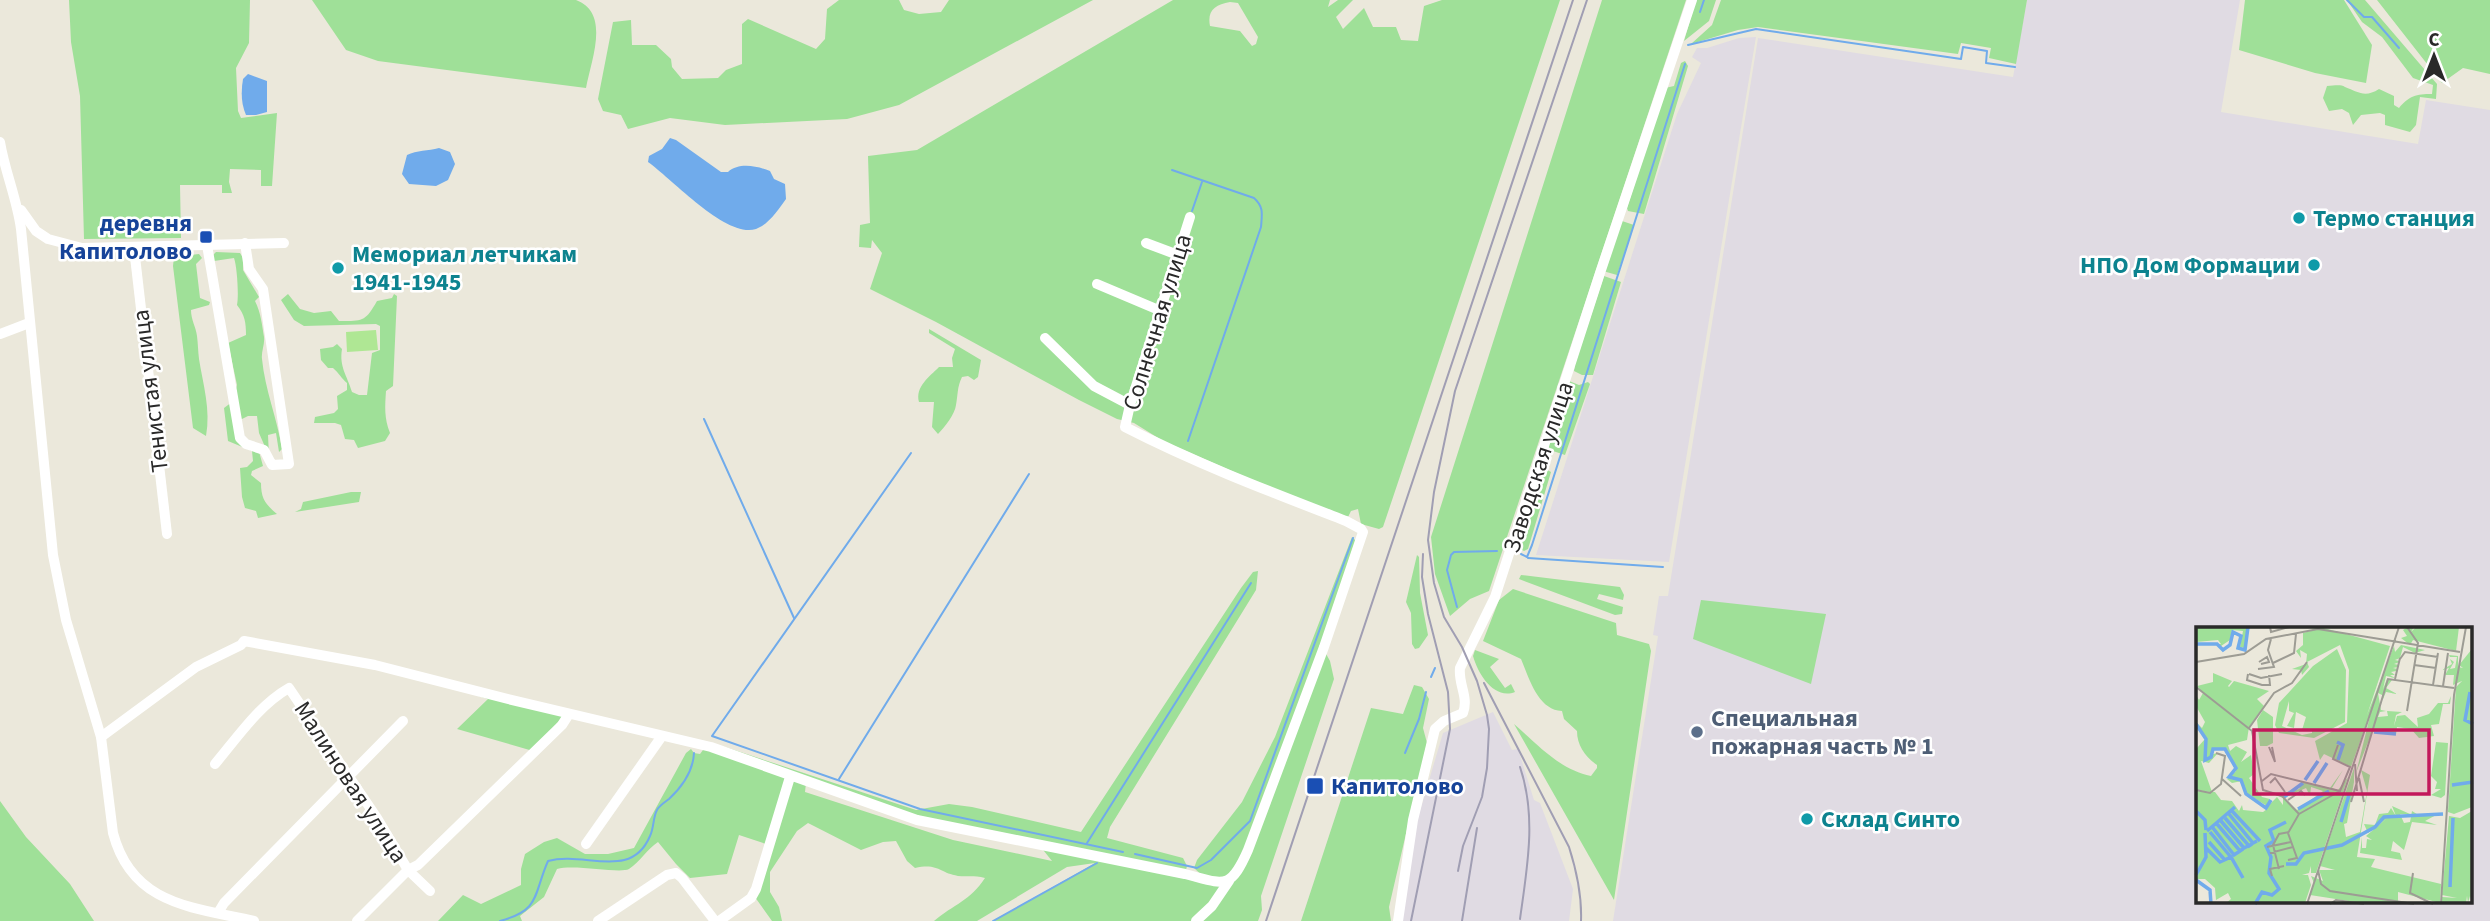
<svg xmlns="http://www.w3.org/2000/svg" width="2490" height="921" viewBox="0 0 2490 921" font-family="'Source Sans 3',sans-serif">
	<rect width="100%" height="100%" fill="#ebe8db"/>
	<g fill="#e0dbe3" fill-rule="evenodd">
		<path d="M 2027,0 L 2240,0 L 2221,112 L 2418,144 L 2426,100 L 2490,110 L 2490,921 L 1613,921 L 1658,636 L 1653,635 L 1659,596 L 1668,596 L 1758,38 L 2013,77 ZM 2198,629 L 2471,629 L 2471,902 L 2198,902 Z"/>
		<path d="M 1756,37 L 1669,562 L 1536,555 L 1677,114 L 1701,63 L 1692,57 L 1697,48 L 1707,48 L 1739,38 Z"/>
		<path d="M 1493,712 L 1512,750 L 1518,749 L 1534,800 L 1540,803 L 1573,889 L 1569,921 L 1402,921 L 1417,821 L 1443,733 Z"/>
	</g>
	<g fill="#9fe098" fill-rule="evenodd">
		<path d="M 69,0 L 250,0 L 249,43 L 236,68 L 238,111 L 241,118 L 277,113 L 272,186 L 261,186 L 261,170 L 230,169 L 229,182 L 232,193 L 222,193 L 222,185 L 180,185 L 181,238 L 84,239 L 80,96 L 71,42 Z"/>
		<path d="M 312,0 L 576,0 C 611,13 591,60 586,88 L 378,61 L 346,50 Z"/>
		<path d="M 839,0 L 899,0 L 904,10 L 919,14 L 941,12 L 949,0 L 1093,0 L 899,105 L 847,119 L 725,125 L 670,118 L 628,129 L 621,115 L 603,111 L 598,99 L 613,22 L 631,20 L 632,45 L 656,45 L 671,59 L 672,67 L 682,79 L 718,78 L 726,70 L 742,64 L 742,24 L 748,19 L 816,49 L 825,39 L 827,9 Z"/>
		<path d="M 1173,0 L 1330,0 L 1328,7 L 1338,0 L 1353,0 L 1336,17 L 1343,29 L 1364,8 L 1373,27 L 1396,27 L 1401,40 L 1418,41 L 1424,6 L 1442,0 L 1560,0 L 1383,527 L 1379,529 L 1361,524 L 1358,509 L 1351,511 L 1348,517 L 1296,499 L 1163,441 L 1134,423 L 1117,419 L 1079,400 L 936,322 L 870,289 L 882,253 L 872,240 L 871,248 L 859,247 L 860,225 L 870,223 L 868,156 L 917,150 ZM 1230,2 L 1238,3 L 1258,37 L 1256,44 L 1252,46 L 1240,31 L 1210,26 C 1207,10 1215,5 1230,2 Z"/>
		<path d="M 1602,0 L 1686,0 L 1489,591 L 1470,599 L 1450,616 L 1435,574 L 1431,537 Z"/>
		<path d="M 1696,0 L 1716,0 L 1709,21 L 1684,41 Z"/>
		<path d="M 1721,0 L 2027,0 L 2016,64 L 1989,58 L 1991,48 L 1961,43 L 1958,54 L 1758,27 L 1738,30 L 1691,44 L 1712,25 Z"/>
		<path d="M 2245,0 L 2344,0 L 2372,45 L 2366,83 L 2315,73 L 2239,50 Z"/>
		<path d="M 2347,0 L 2365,0 L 2437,84 L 2436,99 L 2420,97 L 2416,125 L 2410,132 L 2385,125 L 2385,115 L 2380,113 L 2361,115 L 2353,125 L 2349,113 L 2342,109 L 2329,111 L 2323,98 L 2327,86 C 2334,86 2340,84 2345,87 C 2358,92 2365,98 2379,89 L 2394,96 L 2394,105 L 2399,108 C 2409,96 2416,94 2432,94 L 2433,85 L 2413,78 L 2382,37 L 2362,22 Z"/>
		<path d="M 2377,0 L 2490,0 L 2490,74 L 2463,68 L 2442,83 Z"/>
		<path d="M 1685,61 L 1688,66 L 1644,214 L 1628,211 L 1627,208 L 1665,88 L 1674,86 L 1681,63 Z"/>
		<path d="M 1622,221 L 1634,225 L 1617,275 L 1603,271 Z"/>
		<path d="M 216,252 L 240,253 L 243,258 L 243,270 L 259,297 L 255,301 C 261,313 262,325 264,337 C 265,344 261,352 262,359 C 265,390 277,418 282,449 L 279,452 L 276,433 L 268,435 L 269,456 L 259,433 L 257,416 L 248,416 L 240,420 L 242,438 L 258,448 L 263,466 L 252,471 L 251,475 L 261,483 C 261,498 265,504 277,514 L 258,518 L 256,511 L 245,508 L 242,497 L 240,468 L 247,467 L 253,461 L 252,451 L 228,441 L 224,408 L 232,402 L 237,385 L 228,343 L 246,335 C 246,323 245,315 237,305 C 239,296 237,266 234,258 L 214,261 L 213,255 Z"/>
		<path d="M 199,254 L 202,258 L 196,264 L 200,298 L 210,302 L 209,305 L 191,310 C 191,320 196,327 197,336 C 198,344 198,351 199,359 C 203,384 211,410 206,436 L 193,428 L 173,266 L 174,257 Z"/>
		<path d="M 1604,276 L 1621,282 L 1593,375 L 1582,375 L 1574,371 L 1575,364 Z"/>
		<path d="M 288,294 L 300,309 L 314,313 L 331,311 L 339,321 C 363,321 365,322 377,301 L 392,298 L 394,294 L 397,296 L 393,386 L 386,391 C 385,406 384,418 390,433 L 385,441 L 358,448 L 354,440 L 345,439 L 341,425 L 335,423 L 314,423 L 315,417 L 334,413 L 338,409 L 337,396 L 347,390 L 347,383 C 341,378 339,373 333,368 L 328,368 L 321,360 L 320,349 L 333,347 L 337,344 L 342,349 C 339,367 347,375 352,392 L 359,395 L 367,395 L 372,353 L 380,350 L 380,326 L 376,324 L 304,326 L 294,320 L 281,300 Z"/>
		<path d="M 929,329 L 981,360 L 978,377 L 974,380 L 968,376 L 962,377 C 957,387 958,395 956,405 C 955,414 945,427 938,434 L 932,427 L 934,402 L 919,402 C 915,387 929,377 939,367 L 953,367 L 952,358 L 955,349 L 929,333 Z"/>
		<path d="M 1569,381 L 1579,385 L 1588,382 L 1590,384 L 1565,455 L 1550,450 L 1548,445 Z"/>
		<path d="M 1542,467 L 1551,472 L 1528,549 L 1524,551 L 1517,547 L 1517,540 Z"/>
		<path d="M 351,492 L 361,492 L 359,502 L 295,512 L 301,509 L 303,502 Z"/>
		<path d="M 1352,537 L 1356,541 L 1325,652 L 1330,661 L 1334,679 L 1261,896 L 1262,910 L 1258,921 L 993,921 L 1095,863 L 1067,867 L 977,921 L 934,921 C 954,904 970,901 985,878 C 973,875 968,877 958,876 C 939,873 939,863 915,868 L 907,861 L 896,841 L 883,842 L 861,850 L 808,823 L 797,831 L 770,872 L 770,892 L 779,907 L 782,921 L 772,921 L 752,893 L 766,844 L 739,835 L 727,874 L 690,878 L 676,864 L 658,842 C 647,849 640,862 629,869 C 620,874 575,864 557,869 L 544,897 L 520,916 L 522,921 L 438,921 L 463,895 L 481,904 L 521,885 L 521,869 L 525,854 L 544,842 L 557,838 L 585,854 L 608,854 L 634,848 L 686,753 L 691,749 L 694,753 L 700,754 L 706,746 L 806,783 L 805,792 L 953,840 L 1052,861 L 1036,841 L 917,817 L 722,746 L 916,810 L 949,804 L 972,807 L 1081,832 L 1241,588 L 1253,572 L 1258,571 L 1256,590 L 1110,827 L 1107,838 L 1183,858 L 1187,866 L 1185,874 L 1208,881 L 1194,868 L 1197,860 L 1242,802 L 1275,737 Z"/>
		<path d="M 1417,555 L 1419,557 L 1420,593 L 1428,635 L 1419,648 L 1415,649 L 1412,644 L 1411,613 L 1406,602 Z"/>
		<path d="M 1521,575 L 1620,587 L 1624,595 L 1623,600 L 1599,594 L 1597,599 L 1623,607 L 1622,614 L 1615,615 L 1519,579 Z"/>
		<path d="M 1513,589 L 1616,623 L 1617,635 L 1649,644 L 1651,651 L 1614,900 L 1514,724 C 1537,744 1560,770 1591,776 L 1597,768 L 1597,765 C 1585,757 1577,745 1577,731 L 1564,719 L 1562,711 C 1538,710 1529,678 1521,659 L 1483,641 L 1499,600 Z"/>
		<path d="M 1701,600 L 1826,614 L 1811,684 L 1693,639 Z"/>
		<path d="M 1475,650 L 1499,659 L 1490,667 L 1505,688 L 1511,684 L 1515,692 C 1494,700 1478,674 1473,656 Z"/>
		<path d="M 433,681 L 564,715 L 533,751 L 457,729 L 488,699 Z"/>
		<path d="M 1414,685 L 1422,687 L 1429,699 L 1423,728 L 1427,743 L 1389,907 L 1391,921 L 1301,921 L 1371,708 L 1403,714 Z"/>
		<path d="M 0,801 L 26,837 L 70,884 L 94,921 L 0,921 Z"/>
	</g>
	<path fill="#afe794" d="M 376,330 L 378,350 L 347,352 L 346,332 Z"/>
	<g fill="#70abeb">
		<path d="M 248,74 L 267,81 L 267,112 L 256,115 L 246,115 C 241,104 241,91 243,79 Z"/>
		<path d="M 670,138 L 676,140 L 721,172 L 728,172 C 739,162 757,166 770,171 L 774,179 L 785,184 L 786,199 C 779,209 768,225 756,229 C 727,239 672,179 648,162 L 649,156 L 662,149 Z"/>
		<path d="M 439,148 L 450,152 L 455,164 L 448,180 L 436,186 L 409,184 L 402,174 L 407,155 C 417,150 428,151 439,148 Z"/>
	</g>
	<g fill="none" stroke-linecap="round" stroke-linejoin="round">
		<g stroke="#70abeb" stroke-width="2">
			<path d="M 2347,0 L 2364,17 L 2372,17 L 2399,48"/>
			<path d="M 1700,12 L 1704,0"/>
			<path d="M 1688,45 L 1756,29 L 1961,59 L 1963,47 L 1987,51 L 1986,63 L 2015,67"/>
			<path d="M 1172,170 L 1254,198 C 1264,207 1262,214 1261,227 L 1188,441"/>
			<path d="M 1192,211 L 1202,182"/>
			<path d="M 704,419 L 794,618"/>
			<path d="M 911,453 L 712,736 L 920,809 L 1123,852"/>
			<path d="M 1521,554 L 1527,557 L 1532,545 L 1685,64"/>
			<path d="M 1528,558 L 1663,567"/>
			<path d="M 1457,607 L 1447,570 L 1451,555 L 1454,552 L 1497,551"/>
			<path d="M 1431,677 L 1435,668"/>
			<path d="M 1405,753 L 1419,719 L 1426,692"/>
			<path d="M 839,779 L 1029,474"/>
			<path d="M 1087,843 L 1251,583"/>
			<path d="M 1135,854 L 1197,868 L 1211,860 L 1250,821 L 1353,538"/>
			<path d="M 500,921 C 541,910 533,895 548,861 C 585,851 631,881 650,836 C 654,828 653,817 657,810 C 659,806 665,802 669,799 C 683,786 693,772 694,753"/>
			<path d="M 993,921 L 1097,863"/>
		</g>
		<g stroke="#fff" stroke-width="10">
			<path d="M 0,142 C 5,172 17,199 21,229 L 53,555 L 66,620 L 101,737 L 113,833 C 132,905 192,907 254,921"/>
			<path d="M 21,210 L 36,231 L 48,239 L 82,248 L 284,243"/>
			<path d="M 1146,243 L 1178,255"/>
			<path d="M 207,245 L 240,438 L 246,444 L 264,450 L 272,465 L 289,464 L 263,289 L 249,269 L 245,243"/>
			<path d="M 134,248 L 167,534"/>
			<path d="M 1097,284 L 1161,311"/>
			<path d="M 0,334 L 29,323"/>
			<path d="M 1045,338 L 1094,386 L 1130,405"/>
			<path d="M 101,737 L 196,667 L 241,645 L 244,641 L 375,665 L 508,699 L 711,747 L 917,820 L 1185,874 C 1224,884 1230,891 1248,850 L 1324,647 L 1363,532 L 1361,529 L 1346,521 C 1271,492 1197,464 1125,427 L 1130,405 L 1190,217"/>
			<path d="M 215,764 C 237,738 259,705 289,688 L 377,818 L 408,870 L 430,891"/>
			<path d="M 586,844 L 662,736"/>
			<path d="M 218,913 L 224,903 L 403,721"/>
			<path d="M 357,921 L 408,870 L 418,865 L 562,725 L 569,714"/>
			<path d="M 598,921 L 667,875 L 676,873 L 682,878 L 715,921"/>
			<path d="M 719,921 L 751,898 L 756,889 L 790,777"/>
			<path d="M 1196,921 L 1212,906 L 1229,881"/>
			<path d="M 1398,921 L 1413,820 L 1435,729 L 1444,721 L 1463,713 C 1469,697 1458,684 1460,668 L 1495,597 L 1600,273 L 1692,0"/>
		</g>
		<g stroke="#a09eb3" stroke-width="2">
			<path d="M 1484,683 L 1569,847 C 1577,872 1582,895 1581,921"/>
			<path d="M 1458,871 L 1463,846 L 1482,797 L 1487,768 L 1489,729 L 1487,715 L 1477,681 L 1462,647 L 1444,617 L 1434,583 L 1428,540 L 1434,492 L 1455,391 L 1587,0"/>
			<path d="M 1520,919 C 1527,868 1537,817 1520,767"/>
			<path d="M 1266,921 L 1573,0"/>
			<path d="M 1411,921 L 1450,729 L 1448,692 L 1428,614 L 1422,577 L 1423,554"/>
			<path d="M 1462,921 L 1477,828"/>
		</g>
	</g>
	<g fill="#0f9aa8" stroke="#fff" stroke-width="2.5">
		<circle cx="2299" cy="218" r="7"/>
		<circle cx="2314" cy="265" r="7"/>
		<circle cx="338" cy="268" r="7"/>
		<circle cx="1807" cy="819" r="7"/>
	</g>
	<g fill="#1a4fb4" stroke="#fff" stroke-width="2.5">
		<rect x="199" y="230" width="14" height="14" rx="3.5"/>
		<rect x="1306" y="777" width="18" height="18" rx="3.5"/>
	</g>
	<circle fill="#5c6f8a" stroke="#fff" stroke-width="2.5" cx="1697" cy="732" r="7"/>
	<g text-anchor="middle" stroke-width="5" stroke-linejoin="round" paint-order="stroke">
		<g font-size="24" font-weight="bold" fill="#0d838f" stroke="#fff" text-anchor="start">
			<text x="2313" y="226">Термо станция</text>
			<text x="352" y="262">Мемориал летчикам<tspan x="352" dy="28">1941-1945</tspan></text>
			<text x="2300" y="273" text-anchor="end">НПО Дом Формации</text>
			<text x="1821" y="827">Склад Синто</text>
		</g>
		<g font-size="24" font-weight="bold" fill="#164399" stroke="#fff" text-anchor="end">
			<text x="192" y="231">деревня<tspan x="192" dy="28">Капитолово</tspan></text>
			<text x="1331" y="794" text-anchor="start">Капитолово</text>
		</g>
		<g font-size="24" fill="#292929" stroke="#fff">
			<text transform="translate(1157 322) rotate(-73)" y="8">Солнечная улица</text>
			<text transform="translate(150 391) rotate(-97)" y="8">Тенистая улица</text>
			<text transform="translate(1538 467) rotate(-72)" y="8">Заводская улица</text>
			<text transform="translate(351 782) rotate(57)" y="8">Малиновая улица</text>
		</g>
		<g font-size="24" font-weight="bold" fill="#4e5e75" stroke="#fff" text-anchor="start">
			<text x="1711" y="726">Специальная<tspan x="1711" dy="28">пожарная часть № 1</tspan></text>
		</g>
	</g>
	<g transform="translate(2196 627)">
		<rect width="276" height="276" fill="#ebe8db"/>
		<path d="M 0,0 L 51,0 L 49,21 L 44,20 L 47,4 L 36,3 L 34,13 L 25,19 L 18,17 L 25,17 L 22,13 L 0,15 ZM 106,0 L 124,0 L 194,19 L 195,16 L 171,88 L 198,19 L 199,25 L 205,18 L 229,23 L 219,26 L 207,20 L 204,31 L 199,33 L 203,34 L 204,35 L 198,37 L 203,38 L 202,40 L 197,41 L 201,42 L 200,44 L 195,45 L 199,48 L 194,48 L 199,51 L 190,49 L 187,62 L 191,52 L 196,53 L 190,61 L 201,67 L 190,65 L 187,72 L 186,68 L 182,66 L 185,83 L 190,84 L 184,85 L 182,90 L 192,89 L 191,84 L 206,85 L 200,88 L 198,99 L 201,89 L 209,88 L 222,100 L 221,91 L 233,87 L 242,76 L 252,76 L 255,69 L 254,77 L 247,77 L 243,97 L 235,98 L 238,109 L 223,111 L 215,102 L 201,100 L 200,107 L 176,105 L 160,146 L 176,81 L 155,140 L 128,127 L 124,133 L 119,114 L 151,96 L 153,43 L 144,18 L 111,35 L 113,40 L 106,48 L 105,43 L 96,42 L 110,37 L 111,27 L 104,23 L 105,31 L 100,24 L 107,18 L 107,6 L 122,2 ZM 212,0 L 218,0 L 215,5 L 220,0 L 263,0 L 260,24 L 217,13 L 214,18 L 205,11 L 211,9 L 207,3 ZM 141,22 L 150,43 L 149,95 L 118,111 L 83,106 L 79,98 L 83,76 L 117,39 ZM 93,74 L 93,84 L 98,86 L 91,99 L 98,101 L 100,85 L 110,90 L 106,103 L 116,103 L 116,106 L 106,108 L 86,99 ZM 276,22 L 276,180 L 258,187 L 252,185 L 260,60 L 266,54 L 257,58 L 258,48 L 249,48 L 253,41 L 246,43 L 256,37 L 254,32 L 258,35 L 254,42 L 259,41 L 261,30 L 254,30 L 253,28 L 262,29 L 262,40 L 267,41 L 263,38 ZM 17,46 L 36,54 L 32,59 L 33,60 L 38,54 L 73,64 L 61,72 L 68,79 L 53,100 L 51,113 L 32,118 L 34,124 L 40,119 L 51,125 L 45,135 L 55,128 L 58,147 L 53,151 L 66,170 L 74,172 L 71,179 L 48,165 L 46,154 L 36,156 L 31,152 L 40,144 L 29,122 L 17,122 L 17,127 L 22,126 L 13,136 L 5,134 L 16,165 L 0,163 L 1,121 L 9,112 L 0,95 L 6,101 L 9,95 L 0,79 L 0,68 L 3,73 L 7,66 L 1,59 L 17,55 ZM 67,83 L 77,90 L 77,116 L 71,119 L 64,119 L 61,93 ZM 240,115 L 252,116 L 249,168 L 245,171 L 235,168 L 245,162 L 239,162 L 241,155 L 235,149 ZM 158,141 L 158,155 L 151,196 L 148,197 L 150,210 L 164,205 L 171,164 L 165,143 L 174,148 L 161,230 L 179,232 L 175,240 L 245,257 L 244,276 L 202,265 L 202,274 L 217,276 L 172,277 L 114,268 L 118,256 L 115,249 L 127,254 L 123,243 L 139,243 L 124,239 ZM 147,143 L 136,161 L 142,163 L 152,150 L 120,246 L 115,246 L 115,239 L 113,246 L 106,248 L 112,248 L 115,258 L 109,276 L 30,276 L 35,272 L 32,266 L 20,273 L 19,261 L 9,252 L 0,252 L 10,230 L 0,244 L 0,164 L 19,165 L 25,173 L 36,174 L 43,184 L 46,178 L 47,183 L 67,185 L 71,182 L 50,169 L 70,181 L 81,170 L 87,178 L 87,171 L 79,168 L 103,162 L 107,155 L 134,161 ZM 115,160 L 127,164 L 101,183 L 88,171 L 110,161 L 114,169 ZM 196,179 L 214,187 L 204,187 L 208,196 L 214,195 L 216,184 L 224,189 L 242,187 L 229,194 L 241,198 L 216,195 L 208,223 L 197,214 L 195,224 L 204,226 L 206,233 L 164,226 L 166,210 L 166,221 L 170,221 L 171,212 L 176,213 L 170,209 L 190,192 L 172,206 L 168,197 L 179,198 L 183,187 L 192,186 L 195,181 L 200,189 ZM 276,184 L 276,276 L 274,269 L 272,276 L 271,269 L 270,276 L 246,276 L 246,270 L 261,271 L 246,268 L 253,189 L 264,191 Z" fill="#9fe098" fill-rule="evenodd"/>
		<path fill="none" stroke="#70abeb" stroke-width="3.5" d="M 0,17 L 21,17 L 27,23 L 34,18 L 37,5 L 45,9 L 42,21 L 49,23 L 52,0M 274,65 L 269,93 L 277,97M 0,97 L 10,112 L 9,133 L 15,130 L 17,122 L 29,122 L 40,141 L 33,150 L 45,153 L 50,167 L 70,181 L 75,173M 178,105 L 200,107M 141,115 L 147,118 L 142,133M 109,153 L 122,134M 118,156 L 131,136M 256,158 L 277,155M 88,170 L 107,156M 102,182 L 133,164M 0,184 L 9,193 L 10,203M 36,184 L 64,214M 33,187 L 57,216 L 61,214M 29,191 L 53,219 L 56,217M 25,194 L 48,221 L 52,219M 145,195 L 153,168M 21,197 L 44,224 L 47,222M 17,201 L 38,228 L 44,224M 11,204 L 39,180M 14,205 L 34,229M 13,215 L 28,232M 10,221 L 24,235 L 35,230 L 47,251M 90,237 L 100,237 L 108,226 L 146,218 L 179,200 L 188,190 L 247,187M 0,248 L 10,230 L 9,206M 0,253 L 14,263 L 15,277M 254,260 L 257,191M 59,277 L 66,265 L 76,268 L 83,262 L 73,246 L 75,230 L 70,219 L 78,214 L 74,203 L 90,195"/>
		<path fill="none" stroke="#9d9c94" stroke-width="2" d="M 74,0 L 75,5 L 93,0M 204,32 L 209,25 L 242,30M 0,35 L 48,27 L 70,12 L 122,2 L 264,25M 63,35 L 71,30 L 73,35 L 65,37M 77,36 L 98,26 L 100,7M 218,38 L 240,41M 62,42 L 78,40 L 72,23 L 75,12M 52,47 L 51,53 L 66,58 L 74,58 L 73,48M 53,47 L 65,51 L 86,47M 199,52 L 204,31M 237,58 L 242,26M 247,59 L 252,26M 0,60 L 56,104 L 67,163 L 86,169 L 103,187 L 92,206 L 101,231 L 92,233M 211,84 L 222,16 L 211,0M 53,101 L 78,66 L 96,56 L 111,35M 73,120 L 79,135 L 76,120M 159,137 L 161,164M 163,151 L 168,175M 26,152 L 45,169M 66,154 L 75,147 L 144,164 L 154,140 L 137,132 L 142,118M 74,156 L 79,151 L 89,165M 0,163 L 14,166 L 25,157 L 29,129 L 20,126M 92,173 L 105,164 L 109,168M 155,175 L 192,52 L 258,61M 103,187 L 144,164M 71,220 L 95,215M 74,226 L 97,220M 83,242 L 77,218 L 83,207 L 93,205M 122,243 L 125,257 L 134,264 L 218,277M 217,246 L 214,266 L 237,277M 76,249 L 74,242 L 88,239M 111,277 L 203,0M 134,277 L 140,273 L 168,277M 245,277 L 258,68 L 270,0"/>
		<path fill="#c2185b" fill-opacity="0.15" stroke="#c2185b" stroke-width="3.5" d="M 58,103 L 233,103 L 233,167 L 58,167 Z"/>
		<rect width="276" height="276" fill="none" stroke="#292929" stroke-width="3.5"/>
	</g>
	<g transform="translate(2434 56)" stroke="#ffffff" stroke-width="5" paint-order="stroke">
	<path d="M0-5L12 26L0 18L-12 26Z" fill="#292929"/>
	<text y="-10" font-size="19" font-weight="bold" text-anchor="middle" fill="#292929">С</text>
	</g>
</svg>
